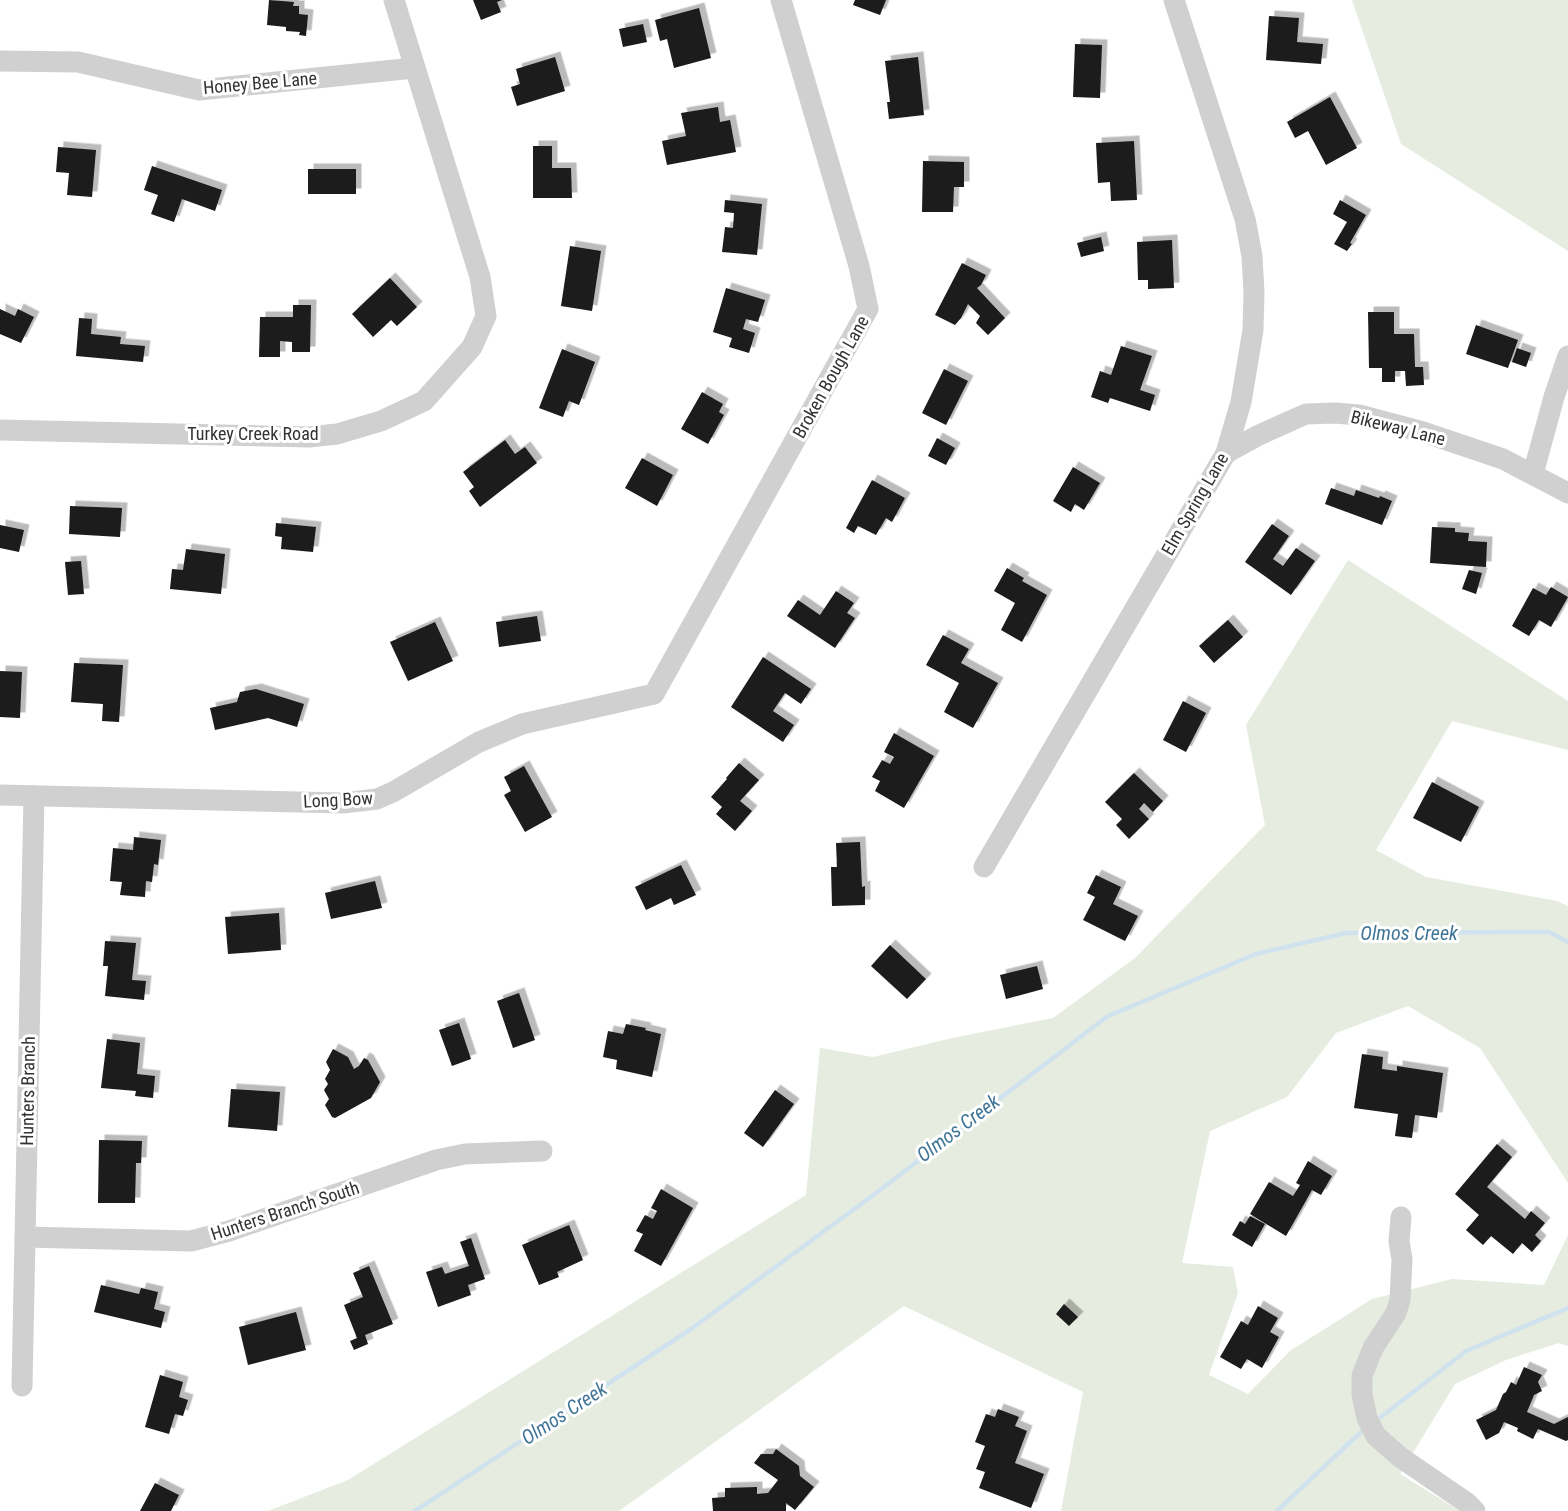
<svg xmlns="http://www.w3.org/2000/svg" width="1568" height="1511" viewBox="0 0 1568 1511" font-family="'Roboto Condensed',sans-serif">
	<defs>
		<filter id="shadow"><feDropShadow dx="5.5" dy="-5.5" stdDeviation="0" flood-color="#0004"/></filter>
	</defs>
	<rect width="100%" height="100%" fill="#fff"/>
	<g fill="#e6ecdf">
		<path d="M 1352,0 L 1568,0 L 1568,251 L 1401,144 Z"/>
		<path d="M 1348,560 L 1568,701 L 1568,750 L 1452,721 L 1376,850 L 1426,877 L 1557,901 L 1568,906 L 1568,1183 L 1480,1048 L 1408,1006 L 1336,1033 L 1287,1097 L 1210,1131 L 1182,1263 L 1233,1267 L 1238,1293 L 1209,1375 L 1248,1394 L 1290,1351 L 1372,1299 L 1452,1279 L 1544,1285 L 1568,1235 L 1568,1346 L 1559,1343 L 1506,1360 L 1455,1384 L 1400,1474 L 1460,1511 L 1061,1511 L 1083,1392 L 904,1306 L 619,1511 L 268,1511 L 348,1480 L 806,1195 L 820,1048 L 873,1057 L 952,1038 L 1053,1018 L 1135,958 L 1265,825 L 1246,725 Z"/>
	</g>
	<g fill="none" stroke-linecap="round" stroke-linejoin="round">
		<g stroke="#cfe2ee" stroke-width="4.5">
			<path d="M 1381,1417 L 1466,1351 L 1568,1308"/>
			<path d="M 415,1511 L 691,1329 L 872,1196 L 1108,1016 L 1256,954 L 1346,933 L 1549,932 L 1568,942"/>
			<path d="M 1277,1511 L 1362,1431"/>
		</g>
	</g>
	<g fill="#1a1a1a" filter="url(#shadow)">
		<path d="M 269,0 L 294,2 L 293,6 L 299,6 L 299,14 L 308,15 L 306,36 L 299,35 L 300,32 L 286,31 L 286,27 L 267,25 Z"/>
		<path d="M 473,0 L 502,0 L 497,2 L 501,12 L 481,20 Z"/>
		<path d="M 855,0 L 886,0 L 880,15 L 853,5 Z"/>
		<path d="M 699,8 L 711,58 L 674,68 L 667,39 L 660,41 L 655,20 Z"/>
		<path d="M 1269,16 L 1299,18 L 1297,42 L 1323,44 L 1321,64 L 1266,60 Z"/>
		<path d="M 643,24 L 647,42 L 623,47 L 619,29 Z"/>
		<path d="M 1075,44 L 1102,45 L 1100,98 L 1073,97 Z"/>
		<path d="M 555,57 L 565,91 L 517,106 L 511,87 L 520,84 L 516,69 Z"/>
		<path d="M 918,57 L 924,115 L 889,119 L 887,102 L 890,102 L 885,61 Z"/>
		<path d="M 1330,97 L 1357,148 L 1326,165 L 1308,131 L 1295,138 L 1287,122 Z"/>
		<path d="M 718,107 L 720,122 L 730,120 L 736,152 L 667,165 L 662,141 L 686,136 L 681,113 Z"/>
		<path d="M 1134,141 L 1137,200 L 1111,201 L 1110,182 L 1098,183 L 1096,143 Z"/>
		<path d="M 533,146 L 552,146 L 552,168 L 571,168 L 572,198 L 533,198 Z"/>
		<path d="M 58,147 L 96,150 L 92,197 L 67,195 L 69,173 L 56,172 Z"/>
		<path d="M 923,161 L 964,162 L 964,187 L 954,187 L 953,212 L 922,212 Z"/>
		<path d="M 152,166 L 222,190 L 215,211 L 182,199 L 174,222 L 151,214 L 158,195 L 144,190 Z"/>
		<rect x="308" y="169" width="48" height="25"/>
		<path d="M 725,200 L 762,204 L 757,255 L 722,252 L 725,227 L 733,228 L 734,213 L 724,212 Z"/>
		<path d="M 1340,200 L 1366,215 L 1350,243 L 1352,244 L 1347,251 L 1334,244 L 1347,222 L 1333,214 Z"/>
		<path d="M 1101,237 L 1104,251 L 1081,257 L 1077,243 Z"/>
		<path d="M 1172,240 L 1174,288 L 1148,289 L 1148,280 L 1138,280 L 1137,242 Z"/>
		<path d="M 570,246 L 601,251 L 592,311 L 561,306 Z"/>
		<path d="M 962,263 L 986,275 L 981,285 L 977,288 L 1005,318 L 988,335 L 976,323 L 980,316 L 968,304 L 961,318 L 955,325 L 935,315 Z"/>
		<path d="M 390,278 L 417,307 L 397,326 L 391,320 L 373,337 L 352,314 Z"/>
		<path d="M 726,288 L 765,300 L 758,322 L 746,319 L 743,329 L 755,333 L 749,353 L 729,347 L 732,338 L 713,332 Z"/>
		<path d="M 293,305 L 311,305 L 310,352 L 292,352 L 292,342 L 280,341 L 280,357 L 259,357 L 260,317 L 293,317 Z"/>
		<path d="M 0,309 L 15,316 L 18,309 L 34,317 L 21,343 L 0,334 Z"/>
		<path d="M 1368,312 L 1394,312 L 1394,334 L 1414,334 L 1415,367 L 1423,367 L 1424,385 L 1406,386 L 1405,371 L 1395,371 L 1395,382 L 1382,382 L 1382,368 L 1369,368 Z"/>
		<path d="M 79,318 L 92,319 L 91,334 L 121,337 L 120,344 L 145,346 L 143,362 L 76,356 Z"/>
		<path d="M 1476,325 L 1518,340 L 1508,368 L 1466,354 Z"/>
		<path d="M 1121,346 L 1152,356 L 1140,390 L 1155,395 L 1150,411 L 1110,398 L 1108,403 L 1091,397 L 1100,371 L 1111,375 Z"/>
		<path d="M 1517,348 L 1531,353 L 1526,367 L 1512,362 Z"/>
		<path d="M 562,349 L 595,362 L 579,405 L 569,401 L 563,417 L 539,408 Z"/>
		<path d="M 944,369 L 968,381 L 946,425 L 922,413 Z"/>
		<path d="M 702,392 L 723,404 L 719,412 L 724,415 L 708,444 L 681,429 Z"/>
		<path d="M 937,438 L 955,448 L 946,465 L 928,456 Z"/>
		<path d="M 505,440 L 515,454 L 525,447 L 537,463 L 480,507 L 469,491 L 474,487 L 463,472 Z"/>
		<path d="M 642,458 L 673,475 L 657,506 L 625,488 Z"/>
		<path d="M 1073,467 L 1100,483 L 1084,510 L 1075,504 L 1071,512 L 1053,501 Z"/>
		<path d="M 872,480 L 905,498 L 892,522 L 886,518 L 876,535 L 858,526 L 854,533 L 846,528 Z"/>
		<path d="M 1331,488 L 1354,496 L 1356,490 L 1379,498 L 1380,496 L 1392,501 L 1382,525 L 1325,504 Z"/>
		<path d="M 70,506 L 122,508 L 120,537 L 69,534 Z"/>
		<path d="M 276,523 L 316,527 L 313,552 L 281,549 L 282,537 L 275,536 Z"/>
		<path d="M 1272,524 L 1289,536 L 1273,559 L 1283,566 L 1296,548 L 1315,561 L 1291,595 L 1245,562 Z"/>
		<path d="M 0,525 L 24,530 L 19,552 L 0,548 Z"/>
		<path d="M 1432,527 L 1455,528 L 1455,532 L 1469,533 L 1468,541 L 1487,542 L 1486,567 L 1430,563 Z"/>
		<path d="M 186,549 L 225,554 L 221,594 L 170,589 L 172,569 L 183,570 Z"/>
		<path d="M 81,561 L 84,594 L 68,595 L 65,562 Z"/>
		<path d="M 1007,568 L 1024,578 L 1022,581 L 1047,595 L 1022,642 L 1001,630 L 1015,603 L 994,591 Z"/>
		<path d="M 1469,570 L 1482,573 L 1476,594 L 1462,589 Z"/>
		<path d="M 1551,587 L 1568,597 L 1551,627 L 1539,620 L 1529,636 L 1512,626 L 1533,588 L 1546,595 Z"/>
		<path d="M 836,591 L 854,603 L 847,613 L 855,618 L 835,648 L 787,616 L 798,600 L 820,615 Z"/>
		<path d="M 537,616 L 541,641 L 499,647 L 496,622 Z"/>
		<path d="M 1228,620 L 1243,637 L 1214,663 L 1199,646 Z"/>
		<path d="M 435,622 L 453,661 L 408,681 L 390,642 Z"/>
		<path d="M 943,635 L 969,649 L 961,663 L 998,683 L 973,728 L 944,712 L 959,683 L 926,665 Z"/>
		<path d="M 763,657 L 811,689 L 801,704 L 785,693 L 773,711 L 794,725 L 783,742 L 731,707 Z"/>
		<path d="M 74,663 L 123,665 L 119,722 L 102,721 L 103,704 L 71,702 Z"/>
		<path d="M 0,671 L 22,672 L 20,718 L 0,717 Z"/>
		<path d="M 256,689 L 304,704 L 297,727 L 268,718 L 215,730 L 210,708 L 237,702 L 240,692 Z"/>
		<path d="M 1183,701 L 1206,713 L 1186,752 L 1163,740 Z"/>
		<path d="M 894,733 L 934,756 L 904,808 L 875,791 L 880,781 L 872,777 L 882,760 L 890,764 L 894,757 L 884,752 Z"/>
		<path d="M 739,763 L 759,780 L 740,801 L 752,811 L 735,831 L 716,814 L 722,807 L 711,797 L 727,779 L 726,778 Z"/>
		<path d="M 524,766 L 552,817 L 525,832 L 504,795 L 511,791 L 504,777 Z"/>
		<path d="M 1134,773 L 1163,801 L 1153,812 L 1144,803 L 1139,809 L 1149,819 L 1129,839 L 1116,825 L 1122,819 L 1105,802 Z"/>
		<path d="M 1432,782 L 1479,807 L 1461,842 L 1413,818 Z"/>
		<path d="M 134,837 L 161,840 L 158,865 L 154,864 L 152,882 L 146,881 L 145,897 L 120,895 L 122,882 L 110,881 L 113,848 L 133,850 Z"/>
		<path d="M 860,842 L 862,887 L 865,886 L 865,905 L 832,906 L 831,867 L 837,867 L 836,843 Z"/>
		<path d="M 681,865 L 696,895 L 674,905 L 671,898 L 646,910 L 635,887 Z"/>
		<path d="M 1096,875 L 1121,887 L 1113,904 L 1138,916 L 1125,941 L 1083,920 L 1095,897 L 1087,893 Z"/>
		<path d="M 375,881 L 382,908 L 331,919 L 325,893 Z"/>
		<path d="M 279,913 L 281,950 L 228,954 L 225,917 Z"/>
		<path d="M 105,941 L 136,943 L 132,980 L 146,981 L 144,1000 L 105,996 L 108,966 L 103,966 Z"/>
		<path d="M 890,945 L 926,979 L 907,999 L 871,966 Z"/>
		<path d="M 1037,966 L 1043,989 L 1006,999 L 1000,975 Z"/>
		<path d="M 519,993 L 535,1040 L 513,1048 L 497,1001 Z"/>
		<path d="M 459,1023 L 471,1059 L 452,1066 L 439,1030 Z"/>
		<path d="M 626,1024 L 646,1028 L 645,1030 L 661,1034 L 652,1077 L 616,1069 L 617,1060 L 603,1057 L 608,1031 L 623,1034 Z"/>
		<path d="M 107,1039 L 140,1043 L 137,1074 L 155,1076 L 153,1098 L 135,1096 L 136,1091 L 101,1088 Z"/>
		<path d="M 333,1049 L 348,1057 L 354,1069 L 359,1066 L 364,1058 L 368,1060 L 380,1082 L 371,1098 L 335,1118 L 332,1117 L 325,1105 L 329,1099 L 324,1090 L 328,1084 L 325,1079 L 330,1070 L 326,1062 Z"/>
		<path d="M 1362,1054 L 1383,1057 L 1382,1069 L 1397,1071 L 1397,1066 L 1443,1073 L 1437,1118 L 1415,1115 L 1412,1138 L 1395,1136 L 1398,1114 L 1354,1108 Z"/>
		<path d="M 231,1089 L 280,1092 L 277,1131 L 228,1127 Z"/>
		<path d="M 775,1090 L 794,1104 L 763,1147 L 744,1133 Z"/>
		<path d="M 99,1140 L 142,1141 L 141,1163 L 136,1163 L 135,1203 L 98,1203 Z"/>
		<path d="M 1497,1144 L 1512,1157 L 1487,1187 L 1525,1219 L 1531,1211 L 1545,1223 L 1535,1235 L 1541,1241 L 1532,1252 L 1522,1243 L 1513,1254 L 1491,1236 L 1483,1245 L 1466,1230 L 1479,1215 L 1455,1194 Z"/>
		<path d="M 1308,1161 L 1332,1176 L 1321,1195 L 1312,1190 L 1286,1236 L 1250,1214 L 1269,1182 L 1293,1196 L 1300,1185 L 1296,1183 Z"/>
		<path d="M 661,1189 L 693,1208 L 661,1266 L 634,1251 L 643,1234 L 636,1231 L 645,1215 L 653,1219 L 657,1211 L 651,1208 Z"/>
		<path d="M 1250,1216 L 1265,1224 L 1252,1247 L 1232,1235 L 1240,1221 L 1245,1224 Z"/>
		<path d="M 569,1225 L 583,1260 L 557,1272 L 559,1277 L 539,1285 L 522,1245 Z"/>
		<path d="M 471,1238 L 485,1279 L 468,1285 L 471,1295 L 438,1307 L 426,1272 L 442,1267 L 445,1274 L 469,1266 L 460,1242 Z"/>
		<path d="M 369,1266 L 393,1324 L 365,1335 L 368,1344 L 354,1350 L 350,1341 L 357,1338 L 344,1305 L 363,1297 L 353,1273 Z"/>
		<path d="M 101,1285 L 139,1294 L 141,1288 L 158,1292 L 154,1309 L 165,1312 L 161,1328 L 94,1312 Z"/>
		<path d="M 1064,1304 L 1078,1317 L 1069,1326 L 1056,1314 Z"/>
		<path d="M 1258,1306 L 1278,1318 L 1270,1332 L 1279,1337 L 1262,1368 L 1247,1359 L 1241,1369 L 1220,1357 L 1241,1321 L 1248,1325 Z"/>
		<path d="M 296,1312 L 306,1350 L 248,1365 L 239,1327 Z"/>
		<path d="M 1524,1367 L 1542,1375 L 1538,1382 L 1542,1391 L 1534,1395 L 1527,1412 L 1554,1424 L 1568,1417 L 1568,1440 L 1566,1441 L 1538,1429 L 1533,1439 L 1517,1431 L 1518,1428 L 1504,1422 L 1499,1433 L 1486,1440 L 1476,1420 L 1496,1410 L 1503,1394 L 1506,1392 L 1511,1382 L 1516,1385 Z"/>
		<path d="M 160,1375 L 183,1382 L 179,1397 L 188,1400 L 183,1416 L 175,1414 L 169,1434 L 145,1427 Z"/>
		<path d="M 998,1409 L 1019,1417 L 1015,1426 L 1027,1431 L 1015,1463 L 1044,1474 L 1031,1508 L 979,1488 L 985,1472 L 976,1469 L 985,1446 L 975,1442 L 986,1414 L 995,1417 Z"/>
		<path d="M 776,1449 L 799,1466 L 800,1476 L 814,1487 L 795,1510 L 786,1503 L 786,1511 L 713,1511 L 712,1498 L 725,1497 L 725,1488 L 757,1487 L 757,1494 L 768,1493 L 778,1480 L 754,1463 L 761,1454 L 773,1454 Z"/>
		<path d="M 155,1483 L 179,1495 L 171,1511 L 140,1511 Z"/>
	</g>
	<g fill="none" stroke-linecap="round" stroke-linejoin="round">
		<g stroke="#d0d0d0" stroke-width="21">
			<path d="M 0,61 L 78,62 L 199,90 L 414,68"/>
			<path d="M 0,430 L 309,437 L 337,434 L 381,421 L 424,401 L 472,347 L 486,316 L 480,277 L 394,0"/>
			<path d="M 1226,453 L 1259,435 L 1306,414 L 1335,413 L 1359,415 L 1423,432 L 1503,459 L 1568,493"/>
			<path d="M 1533,474 L 1554,397 L 1568,356"/>
			<path d="M 0,795 L 343,803 L 377,799 L 393,792 L 479,742 L 522,724 L 654,694 L 868,309 L 859,266 L 781,0"/>
			<path d="M 984,867 L 1226,453 L 1241,402 L 1253,330 L 1254,293 L 1252,256 L 1245,219 L 1174,0"/>
			<path d="M 1401,1217 L 1399,1241 L 1402,1259 L 1400,1300 L 1396,1313 L 1373,1348 L 1362,1376 L 1362,1395 L 1367,1418 L 1376,1436 L 1400,1457 L 1467,1503 L 1475,1511"/>
			<path d="M 25,1237 L 191,1241 L 229,1231 L 436,1160 L 465,1154 L 542,1151"/>
			<path d="M 22,1386 L 34,796"/>
		</g>
	</g>
	<g text-anchor="middle" stroke-width="6" stroke-linejoin="round" paint-order="stroke">
		<g font-size="18" fill="#333" stroke="#fff">
			<text transform="translate(260 83) rotate(-5)" y="6">Honey Bee Lane</text>
			<text transform="translate(831 377) rotate(-61)" y="6">Broken Bough Lane</text>
			<text transform="translate(1398 428) rotate(14)" y="6">Bikeway Lane</text>
			<text x="253" y="440">Turkey Creek Road</text>
			<text transform="translate(1195 504) rotate(-60)" y="6">Elm Spring Lane</text>
			<text transform="translate(338 800) rotate(-3)" y="6">Long Bow</text>
			<text transform="translate(28 1091) rotate(-89)" y="6">Hunters Branch</text>
			<text transform="translate(285 1211) rotate(-18)" y="6">Hunters Branch South</text>
		</g>
		<g font-size="20" font-style="italic" fill="#3f7597" stroke="#fff">
			<text x="1409" y="940">Olmos Creek</text>
			<text transform="translate(958 1128) rotate(-37)" y="7">Olmos Creek</text>
			<text transform="translate(564 1413) rotate(-33)" y="7">Olmos Creek</text>
		</g>
	</g>
</svg>
